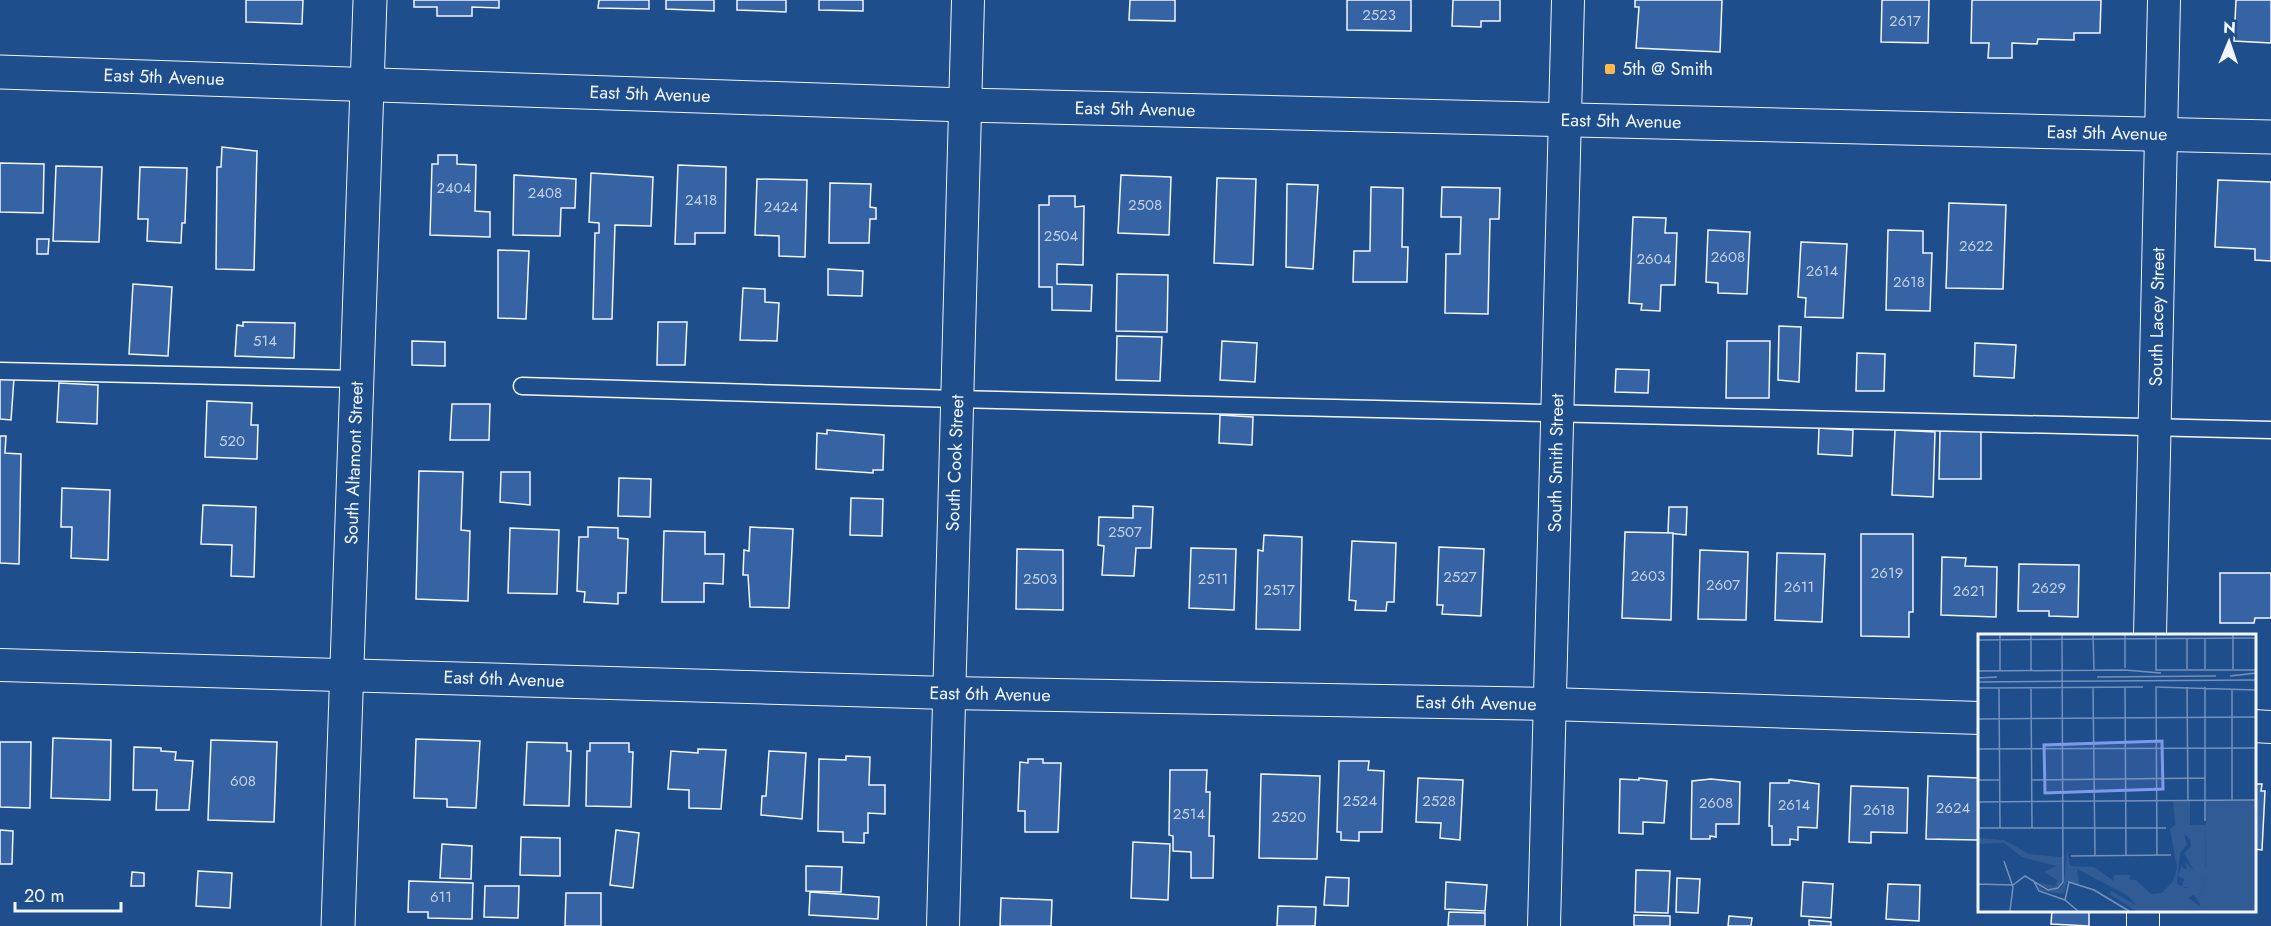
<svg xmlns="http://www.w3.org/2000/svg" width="2271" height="926" viewBox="0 0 2271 926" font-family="Jost,sans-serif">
	<rect width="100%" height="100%" fill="#1f4e8c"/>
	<g fill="#3563a3" stroke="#f2f6ff" stroke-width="1.5">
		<path d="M 246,0 L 303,0 L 302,24 L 246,22 Z"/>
		<path d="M 414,0 L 499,0 L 499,8 L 472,7 L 472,16 L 437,16 L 437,7 L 414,7 Z"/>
		<path d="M 599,0 L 649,0 L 649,9 L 598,8 Z"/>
		<path d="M 666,0 L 714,0 L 714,11 L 666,9 Z"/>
		<path d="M 737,0 L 786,0 L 786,12 L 737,10 Z"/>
		<path d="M 819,0 L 863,0 L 863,11 L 819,10 Z"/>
		<path d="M 1130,0 L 1175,0 L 1175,21 L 1129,20 Z"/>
		<path d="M 1347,0 L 1411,0 L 1411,31 L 1347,30 Z"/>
		<path d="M 1453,0 L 1500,0 L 1500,21 L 1481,21 L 1481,27 L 1452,26 Z"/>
		<path d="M 1635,0 L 1722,0 L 1720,52 L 1636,48 L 1639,7 L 1635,7 Z"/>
		<path d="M 1882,0 L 1929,0 L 1928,43 L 1881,42 Z"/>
		<path d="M 1972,0 L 2101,0 L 2100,33 L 2074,33 L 2074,40 L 2038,39 L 2037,44 L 2012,43 L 2012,58 L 1988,58 L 1989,43 L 1971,43 Z"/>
		<path d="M 2236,0 L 2271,0 L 2271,43 L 2234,41 Z"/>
		<path d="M 222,147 L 257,151 L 254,270 L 216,269 L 217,167 L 221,167 Z"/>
		<path d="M 438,155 L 457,155 L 457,164 L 476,165 L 475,211 L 490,212 L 490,237 L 430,235 L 432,164 L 438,164 Z"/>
		<path d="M 0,163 L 44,164 L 43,213 L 0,212 Z"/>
		<path d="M 678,165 L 726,167 L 725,233 L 695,233 L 695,244 L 675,244 Z"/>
		<path d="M 56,166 L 102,167 L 99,242 L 53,241 Z"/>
		<path d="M 140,167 L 187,168 L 185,223 L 182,223 L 181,243 L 147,241 L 148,219 L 138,219 Z"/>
		<path d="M 591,173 L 653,177 L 651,226 L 615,225 L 612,319 L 593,319 L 595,233 L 599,233 L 599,223 L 589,222 Z"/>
		<path d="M 514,175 L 576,179 L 575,208 L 561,208 L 560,236 L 513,235 Z"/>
		<path d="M 1121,175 L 1171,177 L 1169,235 L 1118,233 Z"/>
		<path d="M 1217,178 L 1256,179 L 1253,265 L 1214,263 Z"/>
		<path d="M 757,179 L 807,180 L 805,257 L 779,256 L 779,236 L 755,235 Z"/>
		<path d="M 2218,180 L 2271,182 L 2271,261 L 2255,260 L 2255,249 L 2215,247 Z"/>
		<path d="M 830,183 L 871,184 L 870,207 L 876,208 L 876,219 L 870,219 L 869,243 L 829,243 Z"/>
		<path d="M 1287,184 L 1318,185 L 1313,269 L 1286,267 Z"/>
		<path d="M 1371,187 L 1403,188 L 1402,247 L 1408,247 L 1407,282 L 1353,282 L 1354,251 L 1370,251 Z"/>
		<path d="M 1442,187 L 1500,188 L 1499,219 L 1490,219 L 1488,314 L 1445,313 L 1446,254 L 1460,254 L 1461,217 L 1441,217 Z"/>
		<path d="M 1049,196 L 1075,196 L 1075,207 L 1084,206 L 1083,265 L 1057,264 L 1057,284 L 1092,285 L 1091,311 L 1052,310 L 1052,287 L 1039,287 L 1039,205 L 1049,205 Z"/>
		<path d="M 1949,203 L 2006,205 L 2003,289 L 1946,288 Z"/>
		<path d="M 1633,217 L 1666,218 L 1665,233 L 1677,233 L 1675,285 L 1661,285 L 1660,311 L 1641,310 L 1642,304 L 1629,303 Z"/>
		<path d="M 1708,230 L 1750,232 L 1747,294 L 1718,293 L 1718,283 L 1706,282 Z"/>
		<path d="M 1888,230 L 1923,231 L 1923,253 L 1932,253 L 1930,311 L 1886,310 Z"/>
		<path d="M 37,239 L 49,239 L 48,254 L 37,254 Z"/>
		<path d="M 1801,242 L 1847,244 L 1843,318 L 1805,317 L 1806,298 L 1798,297 Z"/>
		<path d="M 498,250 L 529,251 L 526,319 L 498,318 Z"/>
		<path d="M 828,269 L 863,271 L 862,296 L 828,295 Z"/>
		<path d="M 1117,274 L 1168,275 L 1167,332 L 1116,331 Z"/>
		<path d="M 133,284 L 172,287 L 168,356 L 129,354 Z"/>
		<path d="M 743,288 L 765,289 L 765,302 L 779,303 L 777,341 L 740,340 Z"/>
		<path d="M 243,322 L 295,323 L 294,358 L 235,356 L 237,325 L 243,326 Z"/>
		<path d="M 658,322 L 687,322 L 685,365 L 657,365 Z"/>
		<path d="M 1779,326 L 1801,327 L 1799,382 L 1778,380 Z"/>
		<path d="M 1117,336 L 1162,337 L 1160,381 L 1116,380 Z"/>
		<path d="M 412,341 L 445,342 L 445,366 L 412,365 Z"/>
		<path d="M 1222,341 L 1257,343 L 1255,382 L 1220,380 Z"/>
		<path d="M 1727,341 L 1770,341 L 1769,398 L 1726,398 Z"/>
		<path d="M 1975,343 L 2016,345 L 2014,378 L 1974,376 Z"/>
		<path d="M 1857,353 L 1885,354 L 1884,391 L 1856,391 Z"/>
		<path d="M 1616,369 L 1649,370 L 1648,393 L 1615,392 Z"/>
		<path d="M 0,377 L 14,378 L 11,420 L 0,419 Z"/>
		<path d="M 59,383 L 98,385 L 97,424 L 57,422 Z"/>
		<path d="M 207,401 L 252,403 L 251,425 L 258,425 L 257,459 L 205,457 Z"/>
		<path d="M 452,404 L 490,404 L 489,440 L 450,440 Z"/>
		<path d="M 1220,415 L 1253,417 L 1252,445 L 1219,443 Z"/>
		<path d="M 1819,428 L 1853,430 L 1852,456 L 1818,454 Z"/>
		<path d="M 827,430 L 884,435 L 883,470 L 873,470 L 873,473 L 816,469 L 817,433 L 827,434 Z"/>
		<path d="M 1895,430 L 1935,432 L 1933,497 L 1892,495 Z"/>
		<path d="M 1940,431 L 1981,431 L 1981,479 L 1939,479 Z"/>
		<path d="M 0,436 L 6,436 L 5,453 L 21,454 L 19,564 L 0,563 Z"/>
		<path d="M 419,471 L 463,472 L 461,530 L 470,531 L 468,601 L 416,599 Z"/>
		<path d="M 501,472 L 530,472 L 530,505 L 500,502 Z"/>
		<path d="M 619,478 L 651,479 L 650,517 L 618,516 Z"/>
		<path d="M 62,488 L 110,490 L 108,560 L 71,558 L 72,527 L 61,527 Z"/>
		<path d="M 851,498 L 883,499 L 882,536 L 850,535 Z"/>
		<path d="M 203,505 L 256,507 L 254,577 L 231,576 L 232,545 L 201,544 Z"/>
		<path d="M 1133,506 L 1153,507 L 1151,548 L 1136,548 L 1134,576 L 1102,575 L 1104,546 L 1098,545 L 1099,517 L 1133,518 Z"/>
		<path d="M 1669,507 L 1687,507 L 1686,535 L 1668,533 Z"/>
		<path d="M 588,527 L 618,528 L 618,538 L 628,539 L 626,593 L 618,593 L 618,604 L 584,602 L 585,592 L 577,591 L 579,537 L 588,537 Z"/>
		<path d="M 750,527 L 793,529 L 789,608 L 750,607 L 748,575 L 743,575 L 744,550 L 749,551 Z"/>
		<path d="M 510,528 L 559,530 L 557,594 L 508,593 Z"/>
		<path d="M 664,531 L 705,532 L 705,554 L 724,554 L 723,584 L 704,583 L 704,602 L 662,602 Z"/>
		<path d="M 1625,532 L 1673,533 L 1671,620 L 1622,618 Z"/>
		<path d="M 1861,534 L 1913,534 L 1913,612 L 1909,612 L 1909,637 L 1861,636 Z"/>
		<path d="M 1264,535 L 1302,537 L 1300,630 L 1256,629 L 1258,550 L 1263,551 Z"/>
		<path d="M 1352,541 L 1396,543 L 1394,602 L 1387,602 L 1386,611 L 1355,610 L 1356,601 L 1349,600 Z"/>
		<path d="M 1439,547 L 1484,549 L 1481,616 L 1442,614 L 1443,605 L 1437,605 Z"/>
		<path d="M 1191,548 L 1236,549 L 1234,610 L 1189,608 Z"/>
		<path d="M 1017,549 L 1063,550 L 1063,610 L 1016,609 Z"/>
		<path d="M 1700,550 L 1748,552 L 1746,620 L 1698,619 Z"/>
		<path d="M 1777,553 L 1825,554 L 1822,622 L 1775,620 Z"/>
		<path d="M 1942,557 L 1966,558 L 1965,566 L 1997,567 L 1996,617 L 1941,615 Z"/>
		<path d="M 2019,564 L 2079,565 L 2078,617 L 2049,616 L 2049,611 L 2018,611 Z"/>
		<path d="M 2220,573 L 2271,573 L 2271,618 L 2255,618 L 2254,623 L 2220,623 Z"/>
		<path d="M 53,738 L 111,740 L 110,800 L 51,798 Z"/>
		<path d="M 416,739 L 480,741 L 476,808 L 447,807 L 447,799 L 414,798 Z"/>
		<path d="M 211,740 L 277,742 L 274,822 L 208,820 Z"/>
		<path d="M 0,742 L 31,742 L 30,808 L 0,807 Z"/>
		<path d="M 527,742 L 567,743 L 567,751 L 571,751 L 569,806 L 524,805 Z"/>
		<path d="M 590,743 L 629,743 L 629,752 L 633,752 L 631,807 L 586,806 L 587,751 L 590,751 Z"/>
		<path d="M 134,747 L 161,748 L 161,751 L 176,752 L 175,760 L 193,761 L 189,810 L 156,810 L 157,790 L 133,790 Z"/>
		<path d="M 698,749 L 726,750 L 721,809 L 689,808 L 689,790 L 668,789 L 671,751 L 698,753 Z"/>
		<path d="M 769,751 L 806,753 L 802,819 L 761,815 L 762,796 L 766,796 Z"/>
		<path d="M 846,756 L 870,757 L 869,785 L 885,785 L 885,814 L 868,813 L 868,833 L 864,833 L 864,843 L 843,842 L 843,832 L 818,831 L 819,759 L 846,760 Z"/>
		<path d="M 1028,759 L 1043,759 L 1043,763 L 1061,763 L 1058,832 L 1025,832 L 1025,811 L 1018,811 L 1020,762 L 1028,763 Z"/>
		<path d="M 1339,761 L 1369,761 L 1368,770 L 1384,771 L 1382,832 L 1359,832 L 1359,841 L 1341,840 L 1341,832 L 1337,832 Z"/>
		<path d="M 1170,770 L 1207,770 L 1206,792 L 1210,792 L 1209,836 L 1214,836 L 1213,878 L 1191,878 L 1191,852 L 1173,851 L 1173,836 L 1169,835 Z"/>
		<path d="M 1261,774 L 1320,776 L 1317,859 L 1259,858 Z"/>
		<path d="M 1928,776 L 1979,778 L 1978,840 L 1926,839 Z"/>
		<path d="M 1418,778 L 1463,780 L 1460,840 L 1440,838 L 1441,823 L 1416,822 Z"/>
		<path d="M 1639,778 L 1667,781 L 1664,823 L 1643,822 L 1643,834 L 1619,833 L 1620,779 L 1639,780 Z"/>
		<path d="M 1711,779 L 1740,782 L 1739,824 L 1716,824 L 1716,837 L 1710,836 L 1710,839 L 1691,839 L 1692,781 Z"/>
		<path d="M 1789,780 L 1819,784 L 1817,828 L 1798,827 L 1798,840 L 1790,839 L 1790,845 L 1772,845 L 1772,826 L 1769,826 L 1770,783 L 1789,783 Z"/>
		<path d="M 2254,784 L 2262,784 L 2261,791 L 2265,791 L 2262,850 L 2254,849 Z"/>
		<path d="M 1851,786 L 1908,788 L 1907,833 L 1871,832 L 1871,843 L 1849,842 Z"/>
		<path d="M 0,830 L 13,831 L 12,864 L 0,864 Z"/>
		<path d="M 616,830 L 639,833 L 633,888 L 610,885 Z"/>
		<path d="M 521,837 L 560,838 L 560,876 L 520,875 Z"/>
		<path d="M 1133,842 L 1170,844 L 1168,900 L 1131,898 Z"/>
		<path d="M 442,844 L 472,846 L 471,879 L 440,878 Z"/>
		<path d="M 806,866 L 842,867 L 841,892 L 806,891 Z"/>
		<path d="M 1636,870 L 1670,871 L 1668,913 L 1635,912 Z"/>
		<path d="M 198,871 L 232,873 L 230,908 L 196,906 Z"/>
		<path d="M 132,872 L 144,873 L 144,886 L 131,886 Z"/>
		<path d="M 1326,877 L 1349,878 L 1348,906 L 1324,905 Z"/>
		<path d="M 1677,878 L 1700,879 L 1698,913 L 1676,912 Z"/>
		<path d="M 409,881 L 473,883 L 472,919 L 428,918 L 428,912 L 408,912 Z"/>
		<path d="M 1446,882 L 1487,885 L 1485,911 L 1445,909 Z"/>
		<path d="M 1803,882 L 1833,884 L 1831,918 L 1801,916 Z"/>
		<path d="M 1888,884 L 1920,885 L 1919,921 L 1886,919 Z"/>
		<path d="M 485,886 L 519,886 L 518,918 L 484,917 Z"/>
		<path d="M 810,892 L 879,897 L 878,919 L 809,915 Z"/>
		<path d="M 566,893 L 601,893 L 601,926 L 565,926 Z"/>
		<path d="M 1001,898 L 1052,900 L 1051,926 L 1000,926 Z"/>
		<path d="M 1278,906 L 1316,907 L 1315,926 L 1277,926 Z"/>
		<path d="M 2052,910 L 2089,910 L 2089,926 L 2051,924 Z"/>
		<path d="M 1449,912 L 1485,913 L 1485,926 L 1448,926 Z"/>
		<path d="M 1634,915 L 1670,916 L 1670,926 L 1634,926 Z"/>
		<path d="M 1729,916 L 1752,918 L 1751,926 L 1728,926 Z"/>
		<path d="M 1809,920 L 1831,922 L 1831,926 L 1809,926 Z"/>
	</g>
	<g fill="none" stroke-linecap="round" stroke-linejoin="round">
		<g stroke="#f2f6ff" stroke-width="19">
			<g id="service">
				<path d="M 0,371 L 357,379"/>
				<path d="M 522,386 L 956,399 L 2271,430"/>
			</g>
		</g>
		<g stroke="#f2f6ff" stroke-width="34">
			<g id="minor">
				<path d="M 2150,635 L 2164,0"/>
				<path d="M 0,665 L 948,693 L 1550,704 L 1980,718"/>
				<path d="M 2254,726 L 2271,727"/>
				<path d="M 943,926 L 968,0"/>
				<path d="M 1544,926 L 1568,0"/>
				<path d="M 2143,926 L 2143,910"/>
			</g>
		</g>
		<g stroke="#f2f6ff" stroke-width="35">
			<g id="tertiary">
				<path d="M 0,72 L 964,105 L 2271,137"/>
				<path d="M 338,926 L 370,0"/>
			</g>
		</g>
		<use href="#service" stroke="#1f4e8c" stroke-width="16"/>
		<use href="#minor" stroke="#1f4e8c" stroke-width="32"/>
		<use href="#tertiary" stroke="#1f4e8c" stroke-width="33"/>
	</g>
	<rect fill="#ffb74d" stroke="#1f4e8c" stroke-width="2" x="1604" y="63" width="12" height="12" rx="3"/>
	<g text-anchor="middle" stroke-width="4.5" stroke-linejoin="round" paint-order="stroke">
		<g font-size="15" fill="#c3d1e8">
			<text x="1379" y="20">2523</text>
			<text x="1905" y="26">2617</text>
			<text x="454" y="193">2404</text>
			<text x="545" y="198">2408</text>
			<text x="701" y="205">2418</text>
			<text x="1145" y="210">2508</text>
			<text x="781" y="212">2424</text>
			<text x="1061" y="241">2504</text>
			<text x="1976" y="251">2622</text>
			<text x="1728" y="262">2608</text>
			<text x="1654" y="264">2604</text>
			<text x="1822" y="276">2614</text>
			<text x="1909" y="287">2618</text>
			<text x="265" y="346">514</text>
			<text x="232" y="446">520</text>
			<text x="1125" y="537">2507</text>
			<text x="1887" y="578">2619</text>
			<text x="1648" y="581">2603</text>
			<text x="1460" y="582">2527</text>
			<text x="1040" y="584">2503</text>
			<text x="1213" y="584">2511</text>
			<text x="1723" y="590">2607</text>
			<text x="1799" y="592">2611</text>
			<text x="2049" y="593">2629</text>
			<text x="1279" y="595">2517</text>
			<text x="1969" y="596">2621</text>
			<text x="243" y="786">608</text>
			<text x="1360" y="806">2524</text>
			<text x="1439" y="806">2528</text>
			<text x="1716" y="808">2608</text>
			<text x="1794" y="810">2614</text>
			<text x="1953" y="813">2624</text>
			<text x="1879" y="815">2618</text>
			<text x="1189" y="819">2514</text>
			<text x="1289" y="822">2520</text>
			<text x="441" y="902">611</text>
		</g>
		<g font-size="18" fill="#f2f6ff" stroke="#1f4e8c" text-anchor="start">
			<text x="1622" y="75">5th @ Smith</text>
		</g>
		<g font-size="18" fill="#f2f6ff" stroke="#1f4e8c">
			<text transform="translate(164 77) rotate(2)" y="6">East 5th Avenue</text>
			<text transform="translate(650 94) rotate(2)" y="6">East 5th Avenue</text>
			<text transform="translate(1135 109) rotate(1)" y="6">East 5th Avenue</text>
			<text transform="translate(1621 121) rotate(1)" y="6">East 5th Avenue</text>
			<text transform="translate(2107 133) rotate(1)" y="6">East 5th Avenue</text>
			<text transform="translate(2157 317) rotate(-89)" y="6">South Lacey Street</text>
			<text transform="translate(354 463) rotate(-88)" y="6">South Altamont Street</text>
			<text transform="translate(955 463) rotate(-88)" y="6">South Cook Street</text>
			<text transform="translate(1556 463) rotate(-89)" y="6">South Smith Street</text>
			<text transform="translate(504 679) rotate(2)" y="6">East 6th Avenue</text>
			<text transform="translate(990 694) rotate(1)" y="6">East 6th Avenue</text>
			<text transform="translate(1476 703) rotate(1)" y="6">East 6th Avenue</text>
		</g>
	</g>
	<g transform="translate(1978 634)">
		<rect width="278" height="278" fill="#1f4e8c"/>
		<path d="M 207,228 L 228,248 L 219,265 L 216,261 L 209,264 L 209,253 L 204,253 L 206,245 L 200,242 L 203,232 L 209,236 Z" fill="#305b95"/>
		<path d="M 195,167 L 212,167 L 212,191 L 228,191 L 227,233 L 277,277 L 158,277 L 131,260 L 133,257 L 158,271 L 149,261 L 99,235 L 101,251 L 89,248 L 86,260 L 63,257 L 56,249 L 66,256 L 82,255 L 86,248 L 89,214 L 92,232 L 116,233 L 136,247 L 136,241 L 152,241 L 152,246 L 158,246 L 173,260 L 184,259 L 195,247 L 199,234 L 192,195 L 197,191 ZM 206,200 L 212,205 L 213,212 L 206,219 L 216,237 L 228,248 L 219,265 L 223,273 L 209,263 L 212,256 L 199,250 L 202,219 L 209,211 ZM 0,204 L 26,206 L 51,220 L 84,223 L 84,248 L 80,253 L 72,255 L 67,253 L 59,248 L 77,252 L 79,246 L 66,238 L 78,232 L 44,223 L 26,209 L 0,210 Z" fill="#305b95" fill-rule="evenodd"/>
		<path d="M 228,167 L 277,167 L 277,277 L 227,277 Z" fill="#305b95"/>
		<path fill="none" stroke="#7391ba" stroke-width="1.5" d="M 22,0 L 22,37M 53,0 L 53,37M 115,0 L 116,36M 178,0 L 178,36M 209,4 L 209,35M 227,4 L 227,35M 0,6 L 278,4M 147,34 L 147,0M 255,35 L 255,0M 147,36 L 183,39M 177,36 L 278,36M 0,37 L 147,36M 252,42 L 278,39M 119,43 L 238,42M 0,44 L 19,43M 0,48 L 278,46M 147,53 L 148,222M 177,53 L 278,56M 178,53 L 179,222M 209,53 L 210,166M 227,53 L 227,187M 0,54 L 165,53M 21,54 L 22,194M 53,54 L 54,194M 115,54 L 117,222M 0,85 L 278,83M 0,115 L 278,114M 0,146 L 22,146M 54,146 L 227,144M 254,166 L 254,55M 0,168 L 278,166M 1,168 L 1,194M 0,194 L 188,194M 93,222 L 193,221M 26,227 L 35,253 L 32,277M 55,246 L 61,257 L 87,266 L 100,277M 0,250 L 35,251M 35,251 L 47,242 L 70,256 L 80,254 L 85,248 L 84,0M 0,254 L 0,223M 87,266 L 91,248 L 116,256 L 151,277"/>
		<path fill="#7d9aea" fill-opacity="0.15" stroke="#7d9aea" stroke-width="3" d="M 184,107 L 185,155 L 67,159 L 66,111 Z"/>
		<rect width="278" height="278" fill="none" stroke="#f2f6ff" stroke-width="3"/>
	</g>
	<g transform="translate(2229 42) rotate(2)" stroke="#1f4e8c" stroke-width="4.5" paint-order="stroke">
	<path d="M0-4.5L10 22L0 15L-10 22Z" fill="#f2f6ff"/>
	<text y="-9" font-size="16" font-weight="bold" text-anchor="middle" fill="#f2f6ff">N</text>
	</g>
	<path d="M15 902v9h106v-9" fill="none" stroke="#f2f6ff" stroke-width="3"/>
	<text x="24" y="902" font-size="18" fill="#f2f6ff" stroke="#1f4e8c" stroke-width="4.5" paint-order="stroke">20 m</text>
</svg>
